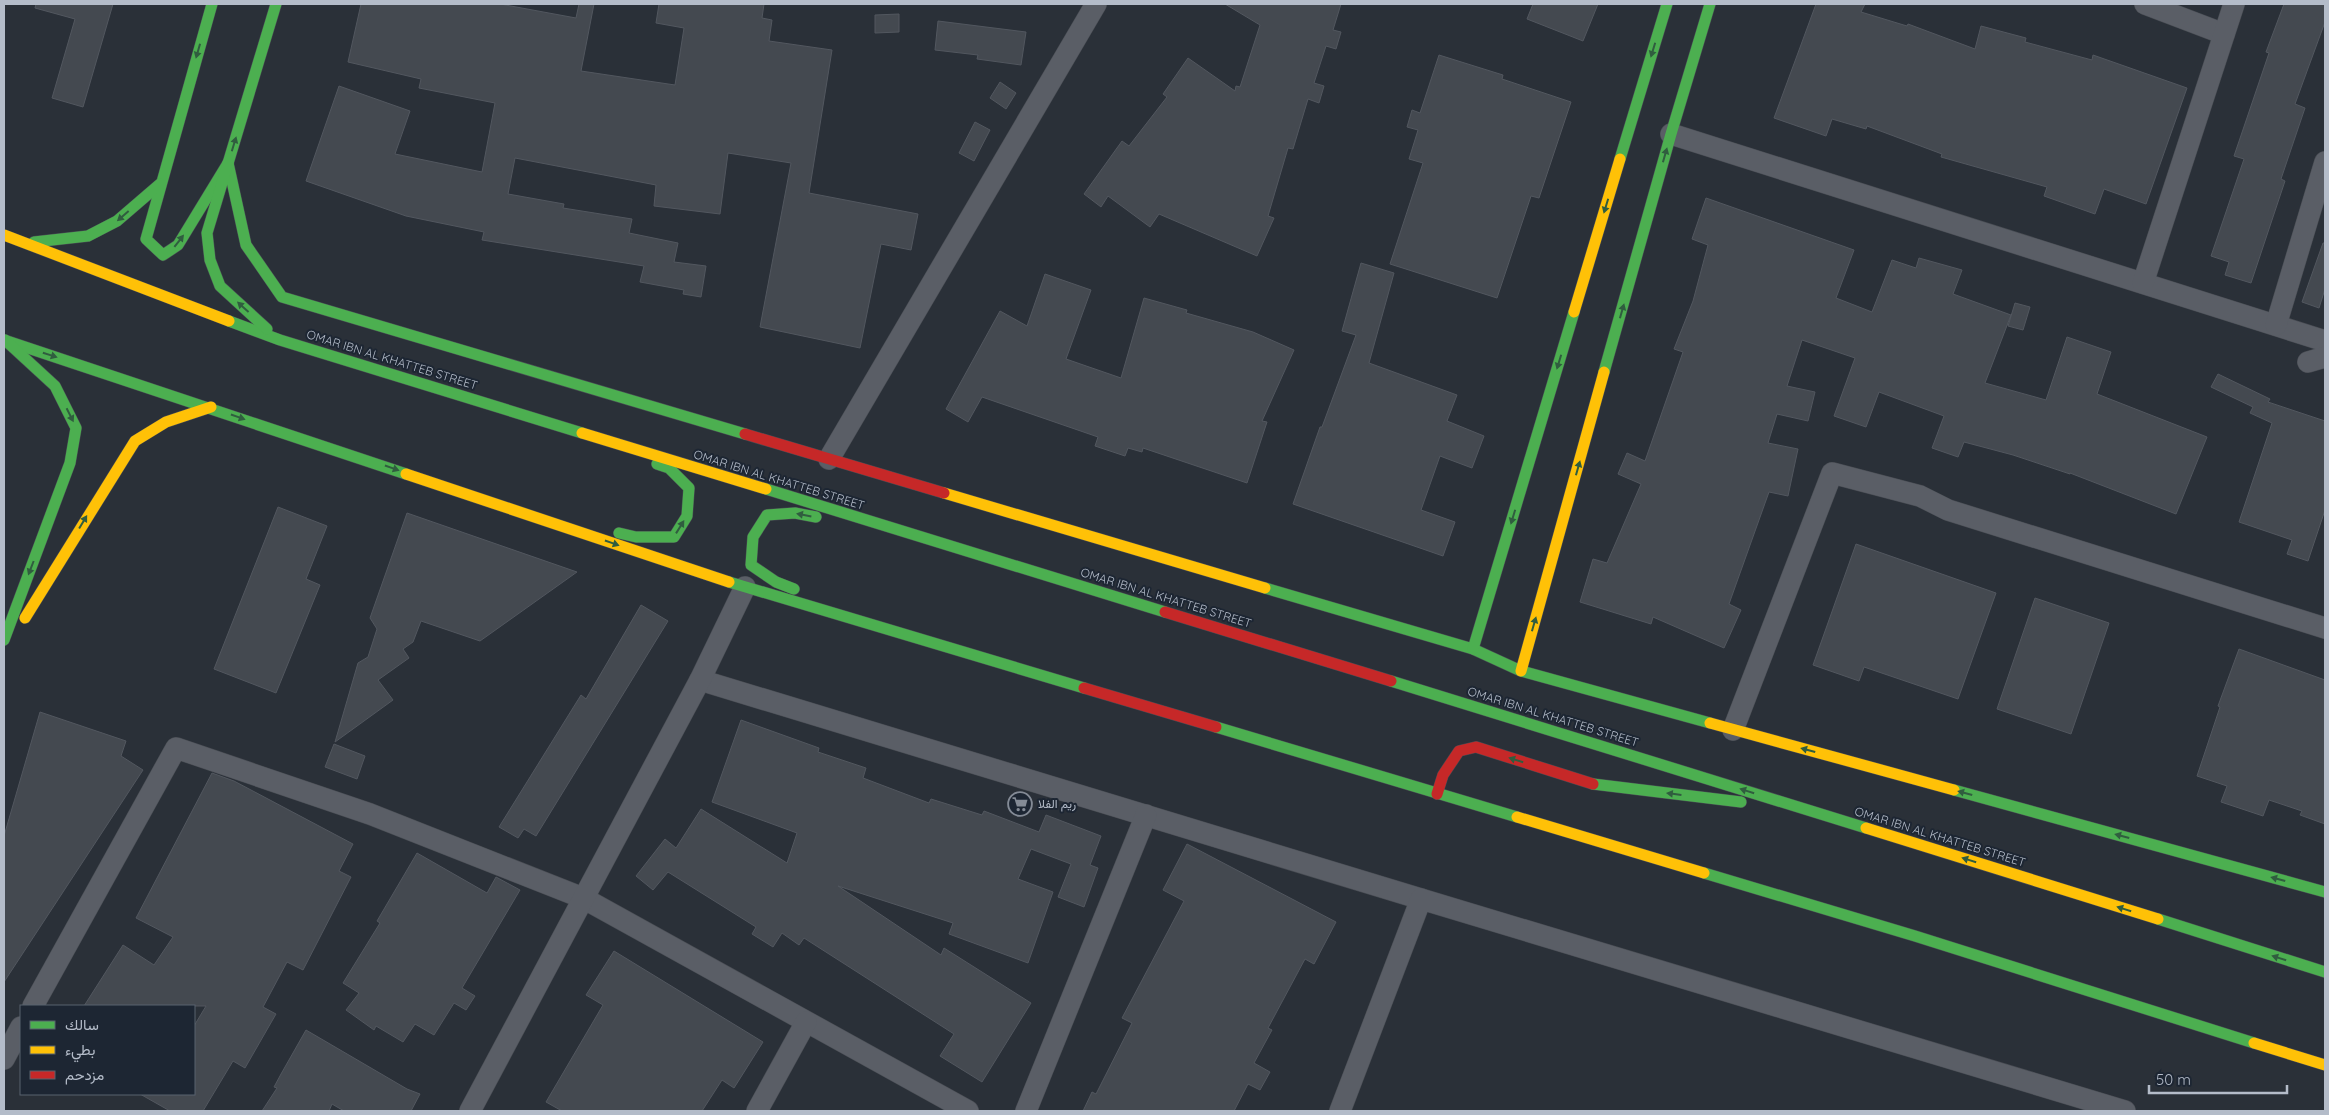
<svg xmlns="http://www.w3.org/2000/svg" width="2329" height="1115" viewBox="0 0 2329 1115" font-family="Quicksand,Vazirmatn,sans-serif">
	<rect width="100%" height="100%" fill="#2a3038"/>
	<g fill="#444950" stroke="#52575f">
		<path d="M 36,4 L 113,4 L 83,107 L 52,98 L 75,19 L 35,8 Z"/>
		<path d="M 361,4 L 500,4 L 576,18 L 579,4 L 594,4 L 581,71 L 675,85 L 684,28 L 656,23 L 659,4 L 764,4 L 762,18 L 772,20 L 769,41 L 832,50 L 809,193 L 918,214 L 911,250 L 881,244 L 860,348 L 760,327 L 791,163 L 728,153 L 720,214 L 654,206 L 656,185 L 515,158 L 508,194 L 564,204 L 563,208 L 632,219 L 629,233 L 678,243 L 674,262 L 706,266 L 701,297 L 683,294 L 684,290 L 640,282 L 644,266 L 482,240 L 484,232 L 406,216 L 306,181 L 339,86 L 410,111 L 395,154 L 482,172 L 495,103 L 419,88 L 421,79 L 348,62 Z"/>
		<path d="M 1225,4 L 1341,4 L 1333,30 L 1341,32 L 1336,49 L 1326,46 L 1314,83 L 1324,86 L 1319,103 L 1308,99 L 1293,149 L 1288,148 L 1268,216 L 1274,218 L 1257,256 L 1159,214 L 1150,227 L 1108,196 L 1101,207 L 1084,194 L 1122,141 L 1129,146 L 1167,97 L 1163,94 L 1188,58 L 1235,91 L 1236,86 L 1240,87 L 1260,25 Z"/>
		<path d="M 1533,4 L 1598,4 L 1583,41 L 1527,19 Z"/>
		<path d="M 1816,4 L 1865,4 L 1861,12 L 1907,26 L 1908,24 L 1975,49 L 1981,26 L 2026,38 L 2025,42 L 2092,60 L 2093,55 L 2187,88 L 2146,204 L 2104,189 L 2095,214 L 2044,196 L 2047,187 L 1941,157 L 1942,154 L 1867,126 L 1866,129 L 1832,119 L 1826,136 L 1774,118 Z"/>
		<path d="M 2284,4 L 2325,4 L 2325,22 L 2295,104 L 2305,108 L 2281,179 L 2285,181 L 2251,283 L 2225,275 L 2229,262 L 2211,256 L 2244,159 L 2234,156 L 2269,53 L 2266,52 Z"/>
		<path d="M 899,14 L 899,32 L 875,33 L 875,15 Z"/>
		<path d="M 938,21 L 1026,32 L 1021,65 L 977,59 L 978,55 L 935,50 Z"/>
		<path d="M 1439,55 L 1503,75 L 1502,79 L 1571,102 L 1539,198 L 1531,196 L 1497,298 L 1390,264 L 1423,163 L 1409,159 L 1418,130 L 1407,127 L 1412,110 L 1420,113 Z"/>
		<path d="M 1000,82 L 1016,93 L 1006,109 L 990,98 Z"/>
		<path d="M 975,122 L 990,130 L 974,161 L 959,153 Z"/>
		<path d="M 1706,198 L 1854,250 L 1836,298 L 1872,312 L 1892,260 L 1916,268 L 1919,258 L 1962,270 L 1953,294 L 2011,315 L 1985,383 L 2046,400 L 2067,337 L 2111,352 L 2097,394 L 2207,437 L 2176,514 L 2070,473 L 2070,474 L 2013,455 L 1964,442 L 1958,457 L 1932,448 L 1944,416 L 1879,392 L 1866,427 L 1834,416 L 1855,358 L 1802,340 L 1787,386 L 1815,392 L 1808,421 L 1777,414 L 1768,443 L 1798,449 L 1788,496 L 1769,492 L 1729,604 L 1741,610 L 1724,648 L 1653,617 L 1651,624 L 1580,602 L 1593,559 L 1607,563 L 1641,484 L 1618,474 L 1627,453 L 1645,461 L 1683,352 L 1674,349 L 1693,301 L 1708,245 L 1692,239 Z"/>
		<path d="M 2323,243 L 2325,243 L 2325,289 L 2319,308 L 2302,302 Z"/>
		<path d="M 1361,263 L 1394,273 L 1369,363 L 1457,395 L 1447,421 L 1484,436 L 1472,468 L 1440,456 L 1421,510 L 1455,522 L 1443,556 L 1293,504 L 1320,427 L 1322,427 L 1356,335 L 1342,331 Z"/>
		<path d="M 1045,274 L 1091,290 L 1066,359 L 1121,378 L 1144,298 L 1187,310 L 1186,313 L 1253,332 L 1294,350 L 1262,421 L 1267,422 L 1247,483 L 1143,448 L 1142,452 L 1128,448 L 1125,456 L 1095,446 L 1098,437 L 982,397 L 968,422 L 946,409 L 1000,311 L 1027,326 Z"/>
		<path d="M 2015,303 L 2030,307 L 2023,330 L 2008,326 Z"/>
		<path d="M 2218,374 L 2270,399 L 2268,402 L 2325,421 L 2325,510 L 2308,561 L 2287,554 L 2292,540 L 2239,522 L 2272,423 L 2250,413 L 2253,407 L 2211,387 Z"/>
		<path d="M 278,507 L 327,526 L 306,579 L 320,585 L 276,693 L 214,669 Z"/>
		<path d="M 407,513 L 577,572 L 480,641 L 421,621 L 413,642 L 403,649 L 409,658 L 378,680 L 393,700 L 335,742 L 358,663 L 368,657 L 377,629 L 370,618 Z"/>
		<path d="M 1856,544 L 1996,593 L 1958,699 L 1864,667 L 1859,681 L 1813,665 Z"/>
		<path d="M 2035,598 L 2109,623 L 2071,734 L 1997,709 Z"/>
		<path d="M 641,605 L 668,621 L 536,836 L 524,829 L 518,838 L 499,827 L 581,695 L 586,699 Z"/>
		<path d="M 2239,649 L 2325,680 L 2325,824 L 2300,815 L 2302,811 L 2269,800 L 2263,816 L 2221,802 L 2227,786 L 2197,776 L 2220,707 L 2218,706 Z"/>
		<path d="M 40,712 L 126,741 L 121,756 L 143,770 L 4,982 L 4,836 Z"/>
		<path d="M 741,720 L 819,748 L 818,752 L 866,768 L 863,778 L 929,803 L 931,799 L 982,815 L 984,811 L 1039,832 L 1046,815 L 1101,836 L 1090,865 L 1098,868 L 1084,907 L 1058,897 L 1071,864 L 1031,849 L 1018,879 L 1053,892 L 1028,963 L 949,934 L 953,923 L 838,886 L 941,955 L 944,948 L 1031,1003 L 982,1082 L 940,1056 L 954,1034 L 804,938 L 799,945 L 782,933 L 773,947 L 752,934 L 756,927 L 668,872 L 653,890 L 636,876 L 665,839 L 676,848 L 701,809 L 787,863 L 797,833 L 712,802 Z"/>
		<path d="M 334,744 L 365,756 L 357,779 L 325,767 Z"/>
		<path d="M 212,773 L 234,781 L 353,844 L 339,871 L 351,877 L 303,970 L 287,962 L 263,1007 L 276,1014 L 245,1068 L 233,1061 L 203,1111 L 170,1111 L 140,1094 L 194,1094 L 194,1026 L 206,1006 L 84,1006 L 123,945 L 154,965 L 173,937 L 136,918 Z"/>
		<path d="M 1187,844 L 1336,922 L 1314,964 L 1305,959 L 1268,1028 L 1272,1030 L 1254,1063 L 1270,1072 L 1260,1090 L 1248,1084 L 1234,1111 L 1083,1111 L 1092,1092 L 1096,1094 L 1132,1023 L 1122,1018 L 1184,901 L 1163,890 Z"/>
		<path d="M 417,853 L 487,893 L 496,877 L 520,890 L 462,988 L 475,996 L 466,1010 L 454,1003 L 434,1035 L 415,1024 L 403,1042 L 376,1026 L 374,1030 L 346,1010 L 359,993 L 343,983 L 380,923 L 377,921 Z"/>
		<path d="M 614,951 L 763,1042 L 734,1088 L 722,1080 L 702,1111 L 562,1111 L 546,1102 L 603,1005 L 586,995 Z"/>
		<path d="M 306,1030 L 407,1089 L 420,1094 L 411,1111 L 344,1111 L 332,1104 L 329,1111 L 262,1111 L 277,1088 L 274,1087 L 281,1074 Z"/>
	</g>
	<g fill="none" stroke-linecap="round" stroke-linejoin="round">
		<g stroke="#484c53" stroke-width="22">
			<g id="street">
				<path d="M 2145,4 L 2224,34"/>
				<path d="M 1671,134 L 2325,341"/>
				<path d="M 2143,283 L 2234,4"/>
				<path d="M 2276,325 L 2325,162"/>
				<path d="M 2308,362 L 2325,357"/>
				<path d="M 829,459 L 1096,4"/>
				<path d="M 700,680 L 1421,899"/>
				<path d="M 1733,730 L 1832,473 L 1920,496 L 1948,510 L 2325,628"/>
				<path d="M 33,1006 L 176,748 L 370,814 L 583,898 L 968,1111"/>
				<path d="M 4,1059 L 21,1027"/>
				<path d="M 470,1111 L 700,680 L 745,587"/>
				<path d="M 757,1111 L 806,1022"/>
				<path d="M 1026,1111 L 1146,815"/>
				<path d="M 1340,1111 L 1421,899 L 2125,1111"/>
			</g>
		</g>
		<g stroke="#484c53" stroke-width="12">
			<g id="fast">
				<path d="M 212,4 L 146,239 L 163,255 L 178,245 L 228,163"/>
				<path d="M 1620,159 L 1667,4"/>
				<path d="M 228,163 L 246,245 L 282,297 L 745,434"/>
				<path d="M 34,242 L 88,236 L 117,221 L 160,184"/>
				<path d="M 229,321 L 280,340 L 582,433"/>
				<path d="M 267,329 L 220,286 L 210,260 L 207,233 L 276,4"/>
				<path d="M 4,340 L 406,474"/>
				<path d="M 1604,372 L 1671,134 L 1710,4"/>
				<path d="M 766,489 L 1165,612"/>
				<path d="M 619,533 L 636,537 L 674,537 L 687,516 L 689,488 L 669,468 L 657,464"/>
				<path d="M 729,582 L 1084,688"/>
				<path d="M 1265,588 L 1473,649 L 1521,671 L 1710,723"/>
				<path d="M 794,589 L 776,582 L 751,565 L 753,537 L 767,515 L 795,513 L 816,517"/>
				<path d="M 4,640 L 70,463 L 76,428 L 55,386 L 5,340"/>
				<path d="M 1473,649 L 1574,312"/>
				<path d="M 1391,681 L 1866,828"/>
				<path d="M 1216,727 L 1517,817"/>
				<path d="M 1593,784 L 1741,802"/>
				<path d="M 1954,790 L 2325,892"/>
				<path d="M 1704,873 L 1915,936 L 2254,1043"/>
				<path d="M 2158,919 L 2325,972"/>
			</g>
		</g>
		<g stroke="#484c53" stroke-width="12">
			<g id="slow">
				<path d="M 4,235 L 229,321"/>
				<path d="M 1574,312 L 1620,159"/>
				<path d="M 582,433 L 766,489"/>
				<path d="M 406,474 L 729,582"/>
				<path d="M 944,493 L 1265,588"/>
				<path d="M 25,618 L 135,441 L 166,422 L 211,407"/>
				<path d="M 1521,671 L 1604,372"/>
				<path d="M 1710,723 L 1954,790"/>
				<path d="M 1517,817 L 1704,873"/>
				<path d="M 1866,828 L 2158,919"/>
				<path d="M 2254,1043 L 2325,1065"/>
			</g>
		</g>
		<g stroke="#484c53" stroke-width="12">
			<g id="jam">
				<path d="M 745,434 L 944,493"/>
				<path d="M 1165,612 L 1391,681"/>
				<path d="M 1084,688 L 1216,727"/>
				<path d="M 1437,794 L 1443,775 L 1459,751 L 1476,747 L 1593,784"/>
			</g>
		</g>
		<use href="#street" stroke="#5a5e66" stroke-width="21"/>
		<use href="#fast" stroke="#4caf50" stroke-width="11"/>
		<use href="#slow" stroke="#ffc107" stroke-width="11"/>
		<use href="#jam" stroke="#c62828" stroke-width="11"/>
	</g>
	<defs><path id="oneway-solid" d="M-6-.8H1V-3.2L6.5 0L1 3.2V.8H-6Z" transform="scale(1.25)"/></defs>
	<g fill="#305d3f">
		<use href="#oneway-solid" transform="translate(1653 50) rotate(107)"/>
		<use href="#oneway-solid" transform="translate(198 51) rotate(106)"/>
		<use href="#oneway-solid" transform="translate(234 144) rotate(-73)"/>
		<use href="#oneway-solid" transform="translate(1665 155) rotate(-74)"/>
		<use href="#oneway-solid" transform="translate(1606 206) rotate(107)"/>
		<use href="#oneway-solid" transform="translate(123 216) rotate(139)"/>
		<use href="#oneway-solid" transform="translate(179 241) rotate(-52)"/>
		<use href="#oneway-solid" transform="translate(243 307) rotate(-138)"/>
		<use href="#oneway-solid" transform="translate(1622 311) rotate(-74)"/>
		<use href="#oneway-solid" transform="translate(50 355) rotate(18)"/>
		<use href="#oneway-solid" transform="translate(1559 362) rotate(107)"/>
		<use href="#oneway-solid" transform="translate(70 415) rotate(63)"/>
		<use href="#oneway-solid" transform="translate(238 417) rotate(19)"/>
		<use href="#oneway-solid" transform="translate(392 468) rotate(19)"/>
		<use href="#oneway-solid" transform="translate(1578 468) rotate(-74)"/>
		<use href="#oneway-solid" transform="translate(804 515) rotate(-169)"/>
		<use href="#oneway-solid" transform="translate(1513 517) rotate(107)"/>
		<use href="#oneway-solid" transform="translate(83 522) rotate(-59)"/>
		<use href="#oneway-solid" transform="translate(680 527) rotate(-58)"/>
		<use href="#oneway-solid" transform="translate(612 543) rotate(19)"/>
		<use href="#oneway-solid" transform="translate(31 568) rotate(111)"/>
		<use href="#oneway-solid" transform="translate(1534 624) rotate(-74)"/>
		<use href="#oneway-solid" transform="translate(1808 750) rotate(-165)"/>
		<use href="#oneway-solid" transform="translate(1516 760) rotate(-163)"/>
		<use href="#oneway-solid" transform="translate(1747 791) rotate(-163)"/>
		<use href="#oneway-solid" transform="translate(1965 793) rotate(-165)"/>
		<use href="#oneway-solid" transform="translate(1674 794) rotate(-173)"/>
		<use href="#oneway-solid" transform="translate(2122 836) rotate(-165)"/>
		<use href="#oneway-solid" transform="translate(1969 860) rotate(-163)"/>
		<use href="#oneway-solid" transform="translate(2278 879) rotate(-165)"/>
		<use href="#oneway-solid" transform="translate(2124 909) rotate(-163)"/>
		<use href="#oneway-solid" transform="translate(2279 958) rotate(-163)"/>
	</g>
	<defs>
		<g id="supermarket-ring" transform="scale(1.25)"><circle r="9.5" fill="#1d2633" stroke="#848b96" stroke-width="1.5"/><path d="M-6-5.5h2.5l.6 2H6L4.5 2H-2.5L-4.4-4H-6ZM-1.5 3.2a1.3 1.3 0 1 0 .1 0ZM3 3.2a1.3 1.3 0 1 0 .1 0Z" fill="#848b96"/></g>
	</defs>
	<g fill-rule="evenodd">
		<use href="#supermarket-ring" x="1020" y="804"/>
	</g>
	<g text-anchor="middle" stroke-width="4" stroke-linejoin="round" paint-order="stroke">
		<g font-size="12" fill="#b4bcc9" stroke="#1d2633">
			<text transform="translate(392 360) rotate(17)" y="4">OMAR IBN AL KHATTEB STREET</text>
			<text transform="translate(779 480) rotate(17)" y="4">OMAR IBN AL KHATTEB STREET</text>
			<text transform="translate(1166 598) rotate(17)" y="4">OMAR IBN AL KHATTEB STREET</text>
			<text transform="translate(1553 717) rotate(17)" y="4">OMAR IBN AL KHATTEB STREET</text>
			<text transform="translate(1940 837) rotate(17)" y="4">OMAR IBN AL KHATTEB STREET</text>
		</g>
		<g font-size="12" fill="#b4bcc9" stroke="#1d2633" text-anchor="start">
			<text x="1038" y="808">ريم الفلا</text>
		</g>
	</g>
	<rect width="2329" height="1115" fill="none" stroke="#b4bcc9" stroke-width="10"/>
	<rect x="20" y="1005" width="175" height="90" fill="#1d2633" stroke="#59626f"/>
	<rect x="30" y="1021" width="25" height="8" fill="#4caf50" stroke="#59626f"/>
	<text x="65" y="1030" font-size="15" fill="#b4bcc9">سالك</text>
	<rect x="30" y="1046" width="25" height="8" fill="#ffc107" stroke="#59626f"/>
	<text x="65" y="1055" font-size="15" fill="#b4bcc9">بطيء</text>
	<rect x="30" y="1071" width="25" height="8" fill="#c62828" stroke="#59626f"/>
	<text x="65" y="1080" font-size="15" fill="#b4bcc9">مزدحم</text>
	<path d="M2149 1085v8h138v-8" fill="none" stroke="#b4bcc9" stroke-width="2.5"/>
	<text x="2156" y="1085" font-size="15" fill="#b4bcc9" stroke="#1d2633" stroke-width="4" paint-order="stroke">50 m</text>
</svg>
